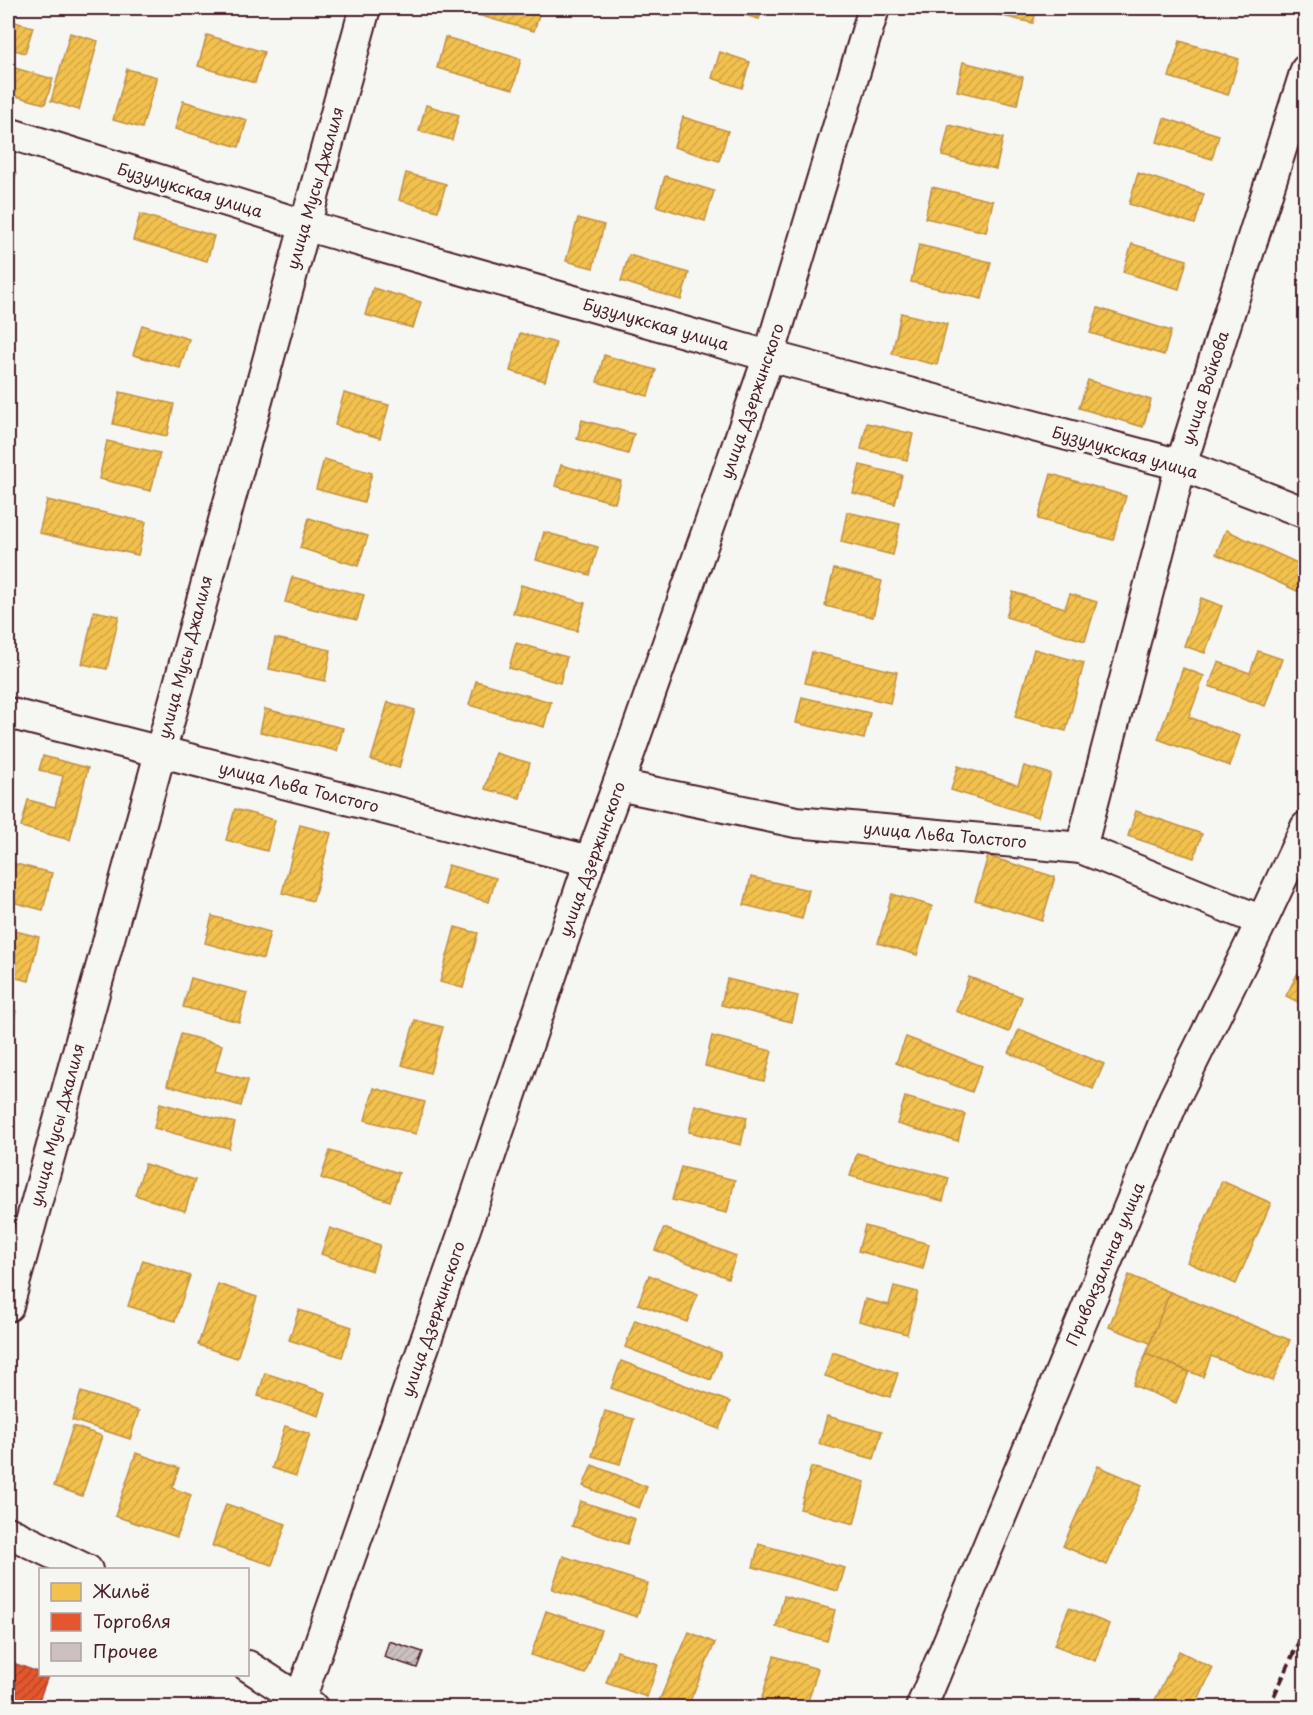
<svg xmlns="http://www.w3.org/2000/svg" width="1313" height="1715" viewBox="0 0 1313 1715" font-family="'Playpen Sans',sans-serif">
	<defs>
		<pattern id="homes-hatch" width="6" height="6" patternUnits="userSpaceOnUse" patternTransform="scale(1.5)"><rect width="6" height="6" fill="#f2c14e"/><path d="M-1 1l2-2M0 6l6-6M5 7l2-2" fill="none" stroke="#d1a544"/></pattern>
		<pattern id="shops-hatch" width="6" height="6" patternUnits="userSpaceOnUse" patternTransform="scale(1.5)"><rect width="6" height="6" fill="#e4572e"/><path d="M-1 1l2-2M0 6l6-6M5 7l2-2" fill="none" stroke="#bb4727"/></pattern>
		<pattern id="building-hatch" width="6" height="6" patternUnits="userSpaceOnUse" patternTransform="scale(1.5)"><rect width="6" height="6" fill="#ccc1c0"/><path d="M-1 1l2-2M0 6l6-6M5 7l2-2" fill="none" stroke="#b1a5a5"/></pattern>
	</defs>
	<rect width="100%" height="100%" fill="#f6f6f2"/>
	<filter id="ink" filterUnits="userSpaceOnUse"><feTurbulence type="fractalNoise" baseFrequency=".0167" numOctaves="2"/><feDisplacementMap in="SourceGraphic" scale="12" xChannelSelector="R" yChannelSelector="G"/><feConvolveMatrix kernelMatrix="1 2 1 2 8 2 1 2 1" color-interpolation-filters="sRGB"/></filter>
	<g filter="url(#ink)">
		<g fill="url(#homes-hatch)" stroke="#c09044" stroke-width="1.5">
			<path d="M 457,8 L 541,8 L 534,31 L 456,9 Z"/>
			<path d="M 720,8 L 763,8 L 759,19 Z"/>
			<path d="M 978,8 L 1037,8 L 1033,23 L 977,10 Z"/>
			<path d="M 8,20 L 33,27 L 25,53 L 8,48 Z"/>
			<path d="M 70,33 L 98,41 L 79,110 L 51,101 Z"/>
			<path d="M 207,35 L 264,52 L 255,83 L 198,66 Z"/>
			<path d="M 445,37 L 521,59 L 513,89 L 437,68 Z"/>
			<path d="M 1180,41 L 1239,59 L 1228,95 L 1169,77 Z"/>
			<path d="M 720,52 L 750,62 L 742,88 L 712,78 Z"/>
			<path d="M 963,62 L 1023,77 L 1017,105 L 957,91 Z"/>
			<path d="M 8,66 L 53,79 L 45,104 L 8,94 Z"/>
			<path d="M 127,69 L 157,77 L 142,128 L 113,120 Z"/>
			<path d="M 183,101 L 247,120 L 239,147 L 175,129 Z"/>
			<path d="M 426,105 L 459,115 L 452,140 L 419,131 Z"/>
			<path d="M 683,117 L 728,131 L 719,161 L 674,147 Z"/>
			<path d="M 1164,118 L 1219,135 L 1212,159 L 1157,142 Z"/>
			<path d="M 949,125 L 1003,138 L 996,169 L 942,156 Z"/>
			<path d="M 8,172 L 16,174 L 8,202 Z"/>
			<path d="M 406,173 L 446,184 L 438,211 L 399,200 Z"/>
			<path d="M 1138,173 L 1204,194 L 1195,224 L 1129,204 Z"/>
			<path d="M 665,176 L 714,191 L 705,221 L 656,206 Z"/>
			<path d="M 932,187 L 993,201 L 986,232 L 925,218 Z"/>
			<path d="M 140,214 L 214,236 L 207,261 L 133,240 Z"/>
			<path d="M 578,218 L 604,225 L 593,268 L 566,261 Z"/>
			<path d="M 1132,244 L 1187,260 L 1179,289 L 1123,272 Z"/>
			<path d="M 919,245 L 991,262 L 982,299 L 911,282 Z"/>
			<path d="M 629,255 L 689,273 L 681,300 L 621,281 Z"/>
			<path d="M 373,288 L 421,302 L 413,328 L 365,315 Z"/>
			<path d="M 1098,308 L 1171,331 L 1164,355 L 1090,333 Z"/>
			<path d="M 901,313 L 947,324 L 937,365 L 892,354 Z"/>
			<path d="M 142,325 L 189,339 L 180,368 L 133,355 Z"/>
			<path d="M 520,333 L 556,343 L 545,381 L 510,371 Z"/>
			<path d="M 604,355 L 656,370 L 648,396 L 597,382 Z"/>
			<path d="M 1306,372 L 1306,394 L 1297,390 Z"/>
			<path d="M 1088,380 L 1151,400 L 1143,427 L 1079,408 Z"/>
			<path d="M 120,392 L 174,404 L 167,436 L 113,424 Z"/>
			<path d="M 344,393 L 389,405 L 380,438 L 335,425 Z"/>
			<path d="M 582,420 L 634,434 L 628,454 L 577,439 Z"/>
			<path d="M 867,423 L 913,434 L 907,460 L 861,449 Z"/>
			<path d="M 107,441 L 160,453 L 151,491 L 99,479 Z"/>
			<path d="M 324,459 L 372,473 L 364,502 L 316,489 Z"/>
			<path d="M 561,465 L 621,481 L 615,503 L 555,486 Z"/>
			<path d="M 860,465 L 902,475 L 895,504 L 853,493 Z"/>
			<path d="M 1051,474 L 1126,496 L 1113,540 L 1038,519 Z"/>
			<path d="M 47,500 L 146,522 L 138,555 L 39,533 Z"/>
			<path d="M 847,512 L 900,524 L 893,555 L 841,542 Z"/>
			<path d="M 309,518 L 368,536 L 358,566 L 300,548 Z"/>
			<path d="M 1226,530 L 1306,567 L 1306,595 L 1216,554 Z"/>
			<path d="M 544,532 L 598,547 L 590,575 L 536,560 Z"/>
			<path d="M 834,569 L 882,581 L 873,617 L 825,606 Z"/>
			<path d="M 292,577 L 364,595 L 357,620 L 285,602 Z"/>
			<path d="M 521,585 L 585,603 L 577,631 L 513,613 Z"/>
			<path d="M 1013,592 L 1065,608 L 1070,594 L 1097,602 L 1085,641 L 1006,617 Z"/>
			<path d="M 1201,598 L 1222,606 L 1205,653 L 1184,646 Z"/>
			<path d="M 94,611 L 119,616 L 107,669 L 82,664 Z"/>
			<path d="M 275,638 L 331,650 L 325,681 L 269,669 Z"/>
			<path d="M 516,643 L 567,657 L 560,683 L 509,668 Z"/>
			<path d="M 1034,649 L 1084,663 L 1066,731 L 1015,717 Z"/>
			<path d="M 1258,651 L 1282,659 L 1265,706 L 1209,686 L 1218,662 L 1250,673 Z"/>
			<path d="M 812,652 L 897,672 L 890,703 L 805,683 Z"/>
			<path d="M 1183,668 L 1204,676 L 1189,717 L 1240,736 L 1230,766 L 1158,739 Z"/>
			<path d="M 476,681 L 551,702 L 544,727 L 469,705 Z"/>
			<path d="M 802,697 L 870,713 L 864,739 L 796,723 Z"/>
			<path d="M 388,702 L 415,710 L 399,768 L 371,760 Z"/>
			<path d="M 265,709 L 343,728 L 337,751 L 260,732 Z"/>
			<path d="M 495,753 L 530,763 L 520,798 L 485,789 Z"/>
			<path d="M 43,756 L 88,768 L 70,840 L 21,827 L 28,800 L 55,807 L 63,776 L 39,770 Z"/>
			<path d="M 958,766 L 1018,785 L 1024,766 L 1051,774 L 1038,817 L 951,790 Z"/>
			<path d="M 235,809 L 275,820 L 267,851 L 226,840 Z"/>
			<path d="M 1136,811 L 1202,834 L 1194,858 L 1128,836 Z"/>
			<path d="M 300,825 L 331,833 L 313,901 L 282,893 Z"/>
			<path d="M 988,856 L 1055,877 L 1042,921 L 975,900 Z"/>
			<path d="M 8,862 L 52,873 L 43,910 L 8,901 Z"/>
			<path d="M 448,865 L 496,878 L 489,902 L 442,889 Z"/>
			<path d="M 751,877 L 809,890 L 802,919 L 744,905 Z"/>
			<path d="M 892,894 L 932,906 L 917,955 L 878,943 Z"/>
			<path d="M 212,916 L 270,932 L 263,959 L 205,943 Z"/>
			<path d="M 455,927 L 478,933 L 463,988 L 440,982 Z"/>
			<path d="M 8,929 L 39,937 L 29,981 L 8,976 Z"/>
			<path d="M 1304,961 L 1306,962 L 1306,1006 L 1286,996 Z"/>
			<path d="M 969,977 L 1022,997 L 1009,1032 L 956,1011 Z"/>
			<path d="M 191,978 L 247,993 L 239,1022 L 183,1007 Z"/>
			<path d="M 727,979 L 798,996 L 792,1022 L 721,1005 Z"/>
			<path d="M 8,1009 L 16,1011 L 8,1043 Z"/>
			<path d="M 415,1020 L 443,1027 L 430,1073 L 402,1065 Z"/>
			<path d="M 1019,1029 L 1104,1064 L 1093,1089 L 1009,1053 Z"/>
			<path d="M 181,1034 L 222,1045 L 215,1071 L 248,1080 L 241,1106 L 167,1085 Z"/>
			<path d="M 712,1036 L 772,1051 L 764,1081 L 705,1066 Z"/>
			<path d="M 906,1037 L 982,1066 L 972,1092 L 896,1063 Z"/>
			<path d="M 374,1088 L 425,1102 L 416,1134 L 365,1120 Z"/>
			<path d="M 905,1097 L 965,1114 L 958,1141 L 897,1124 Z"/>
			<path d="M 160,1103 L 235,1123 L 229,1148 L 154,1128 Z"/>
			<path d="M 695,1105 L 747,1117 L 741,1145 L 689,1132 Z"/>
			<path d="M 330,1151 L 399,1173 L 390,1201 L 321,1178 Z"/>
			<path d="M 857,1153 L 949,1178 L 943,1201 L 850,1176 Z"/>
			<path d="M 145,1164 L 195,1180 L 185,1211 L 135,1195 Z"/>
			<path d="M 681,1167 L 735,1180 L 727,1213 L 672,1200 Z"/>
			<path d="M 1222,1181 L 1271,1203 L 1236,1284 L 1187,1262 Z"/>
			<path d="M 865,1226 L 929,1244 L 923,1269 L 858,1251 Z"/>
			<path d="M 330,1228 L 380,1245 L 372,1271 L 321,1254 Z"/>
			<path d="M 664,1228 L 736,1256 L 728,1278 L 655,1250 Z"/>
			<path d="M 143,1260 L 190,1276 L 175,1321 L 128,1306 Z"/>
			<path d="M 649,1275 L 698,1294 L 687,1322 L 638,1304 Z"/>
			<path d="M 1129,1275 L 1170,1292 L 1150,1343 L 1109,1327 Z"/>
			<path d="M 218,1284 L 257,1297 L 237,1358 L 198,1345 Z"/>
			<path d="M 894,1286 L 918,1292 L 907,1334 L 859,1321 L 865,1299 L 889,1305 Z"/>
			<path d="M 1170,1292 L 1290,1340 L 1273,1381 L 1211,1356 L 1203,1377 L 1146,1354 Z"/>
			<path d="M 299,1310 L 352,1327 L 342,1357 L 289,1340 Z"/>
			<path d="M 635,1320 L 721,1353 L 711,1380 L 625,1347 Z"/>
			<path d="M 832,1352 L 898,1373 L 890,1397 L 825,1376 Z"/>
			<path d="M 1146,1354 L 1189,1372 L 1176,1403 L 1133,1385 Z"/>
			<path d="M 621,1361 L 730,1402 L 719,1429 L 611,1388 Z"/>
			<path d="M 265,1373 L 326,1393 L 319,1416 L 258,1396 Z"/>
			<path d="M 81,1392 L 139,1411 L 130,1439 L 72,1420 Z"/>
			<path d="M 605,1411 L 634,1419 L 620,1464 L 592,1456 Z"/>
			<path d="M 827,1416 L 882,1431 L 874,1459 L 819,1444 Z"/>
			<path d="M 73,1426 L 102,1436 L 82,1496 L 54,1486 Z"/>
			<path d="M 285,1426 L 310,1434 L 296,1476 L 272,1468 Z"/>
			<path d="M 136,1453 L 179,1468 L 172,1488 L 191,1495 L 177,1537 L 115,1516 Z"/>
			<path d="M 592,1465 L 647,1487 L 639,1508 L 583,1486 Z"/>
			<path d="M 1098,1466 L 1142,1485 L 1107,1565 L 1063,1546 Z"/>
			<path d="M 811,1467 L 865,1482 L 854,1524 L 800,1509 Z"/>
			<path d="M 580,1501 L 635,1519 L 627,1544 L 572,1526 Z"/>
			<path d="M 226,1504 L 286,1524 L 272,1565 L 212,1546 Z"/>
			<path d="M 759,1544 L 845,1568 L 838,1591 L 753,1567 Z"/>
			<path d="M 563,1556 L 648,1584 L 637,1617 L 552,1589 Z"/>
			<path d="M 784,1596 L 835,1610 L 827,1641 L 776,1627 Z"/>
			<path d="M 1069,1608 L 1109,1624 L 1095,1661 L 1054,1645 Z"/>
			<path d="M 546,1611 L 601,1630 L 585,1674 L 531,1655 Z"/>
			<path d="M 689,1632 L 715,1643 L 687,1708 L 673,1708 L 659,1701 Z"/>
			<path d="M 617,1651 L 658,1665 L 647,1697 L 606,1683 Z"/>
			<path d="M 1179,1651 L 1213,1668 L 1194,1708 L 1171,1708 L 1155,1700 Z"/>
			<path d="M 774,1656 L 818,1669 L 806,1708 L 759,1708 Z"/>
		</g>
		<path fill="url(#shops-hatch)" stroke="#b6462d" stroke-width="1.5" d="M 8,1661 L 48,1676 L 36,1708 L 8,1708 Z"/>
		<path fill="url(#building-hatch)" stroke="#4a1f2b" stroke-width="1.5" d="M 389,1641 L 423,1652 L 417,1668 L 384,1657 Z"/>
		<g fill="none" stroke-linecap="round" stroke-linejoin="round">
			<g stroke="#4a1f2b" stroke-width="34">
				<g id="minor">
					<path d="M 8,133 L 304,225 L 769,356 L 1181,465 L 1306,513"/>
					<path d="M 8,713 L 590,861"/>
					<path d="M 618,785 L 796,822 L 1081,848 L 1262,921"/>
					<path d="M 1081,848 L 1181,465 L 1306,70"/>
					<path d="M 8,1306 L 365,8"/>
					<path d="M 8,1532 L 87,1570"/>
					<path d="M 248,1666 L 313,1708"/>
					<path d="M 297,1708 L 467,1223 L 590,861 L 618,785 L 769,356 L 874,8"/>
					<path d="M 921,1708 L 1174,1099 L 1262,921 L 1306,827"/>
				</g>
			</g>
			<use href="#minor" stroke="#f6f6f2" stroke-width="30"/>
			<path stroke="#4a1f2b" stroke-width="4.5" stroke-dasharray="9 4.5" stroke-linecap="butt" d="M 1268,1708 L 1306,1627"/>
		</g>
	</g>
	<g text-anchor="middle" stroke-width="6" stroke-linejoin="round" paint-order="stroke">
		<g font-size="16" fill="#4a1f2b" stroke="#f6f6f2">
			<text transform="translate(315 188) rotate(-74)" y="6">улица Мусы Джалиля</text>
			<text transform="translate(190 190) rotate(17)" y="6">Бузулукская улица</text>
			<text transform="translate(656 324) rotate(16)" y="6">Бузулукская улица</text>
			<text transform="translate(1205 388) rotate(-72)" y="6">улица Войкова</text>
			<text transform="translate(752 401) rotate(-71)" y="6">улица Дзержинского</text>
			<text transform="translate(1125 452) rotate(16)" y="6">Бузулукская улица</text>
			<text transform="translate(185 657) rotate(-75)" y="6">улица Мусы Джалиля</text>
			<text transform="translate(299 787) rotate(14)" y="6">улица Льва Толстого</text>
			<text transform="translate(945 835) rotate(5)" y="6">улица Льва Толстого</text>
			<text transform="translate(592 859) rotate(-70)" y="6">улица Дзержинского</text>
			<text transform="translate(57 1125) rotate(-75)" y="6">улица Мусы Джалиля</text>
			<text transform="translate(1105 1264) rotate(-67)" y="6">Привокзальная улица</text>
			<text transform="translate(433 1319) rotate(-71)" y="6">улица Дзержинского</text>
		</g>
	</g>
	<rect width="1313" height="1715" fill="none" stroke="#f6f6f2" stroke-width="30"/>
	<rect x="15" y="15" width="1283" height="1685" fill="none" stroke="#4a1f2b" stroke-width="2" filter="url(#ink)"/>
	<rect x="39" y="1568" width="210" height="108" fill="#f6f6f2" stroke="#b1a0a2" stroke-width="1.5"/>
	<rect x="51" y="1583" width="30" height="18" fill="#f2c14e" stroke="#b1a0a2" stroke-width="1.5"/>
	<text x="93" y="1598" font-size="18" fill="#4a1f2b">Жильё</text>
	<rect x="51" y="1613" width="30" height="18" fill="#e4572e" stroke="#b1a0a2" stroke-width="1.5"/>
	<text x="93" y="1628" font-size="18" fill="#4a1f2b">Торговля</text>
	<rect x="51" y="1643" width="30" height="18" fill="#ccc1c0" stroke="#b1a0a2" stroke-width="1.5"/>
	<text x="93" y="1658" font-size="18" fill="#4a1f2b">Прочее</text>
</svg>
